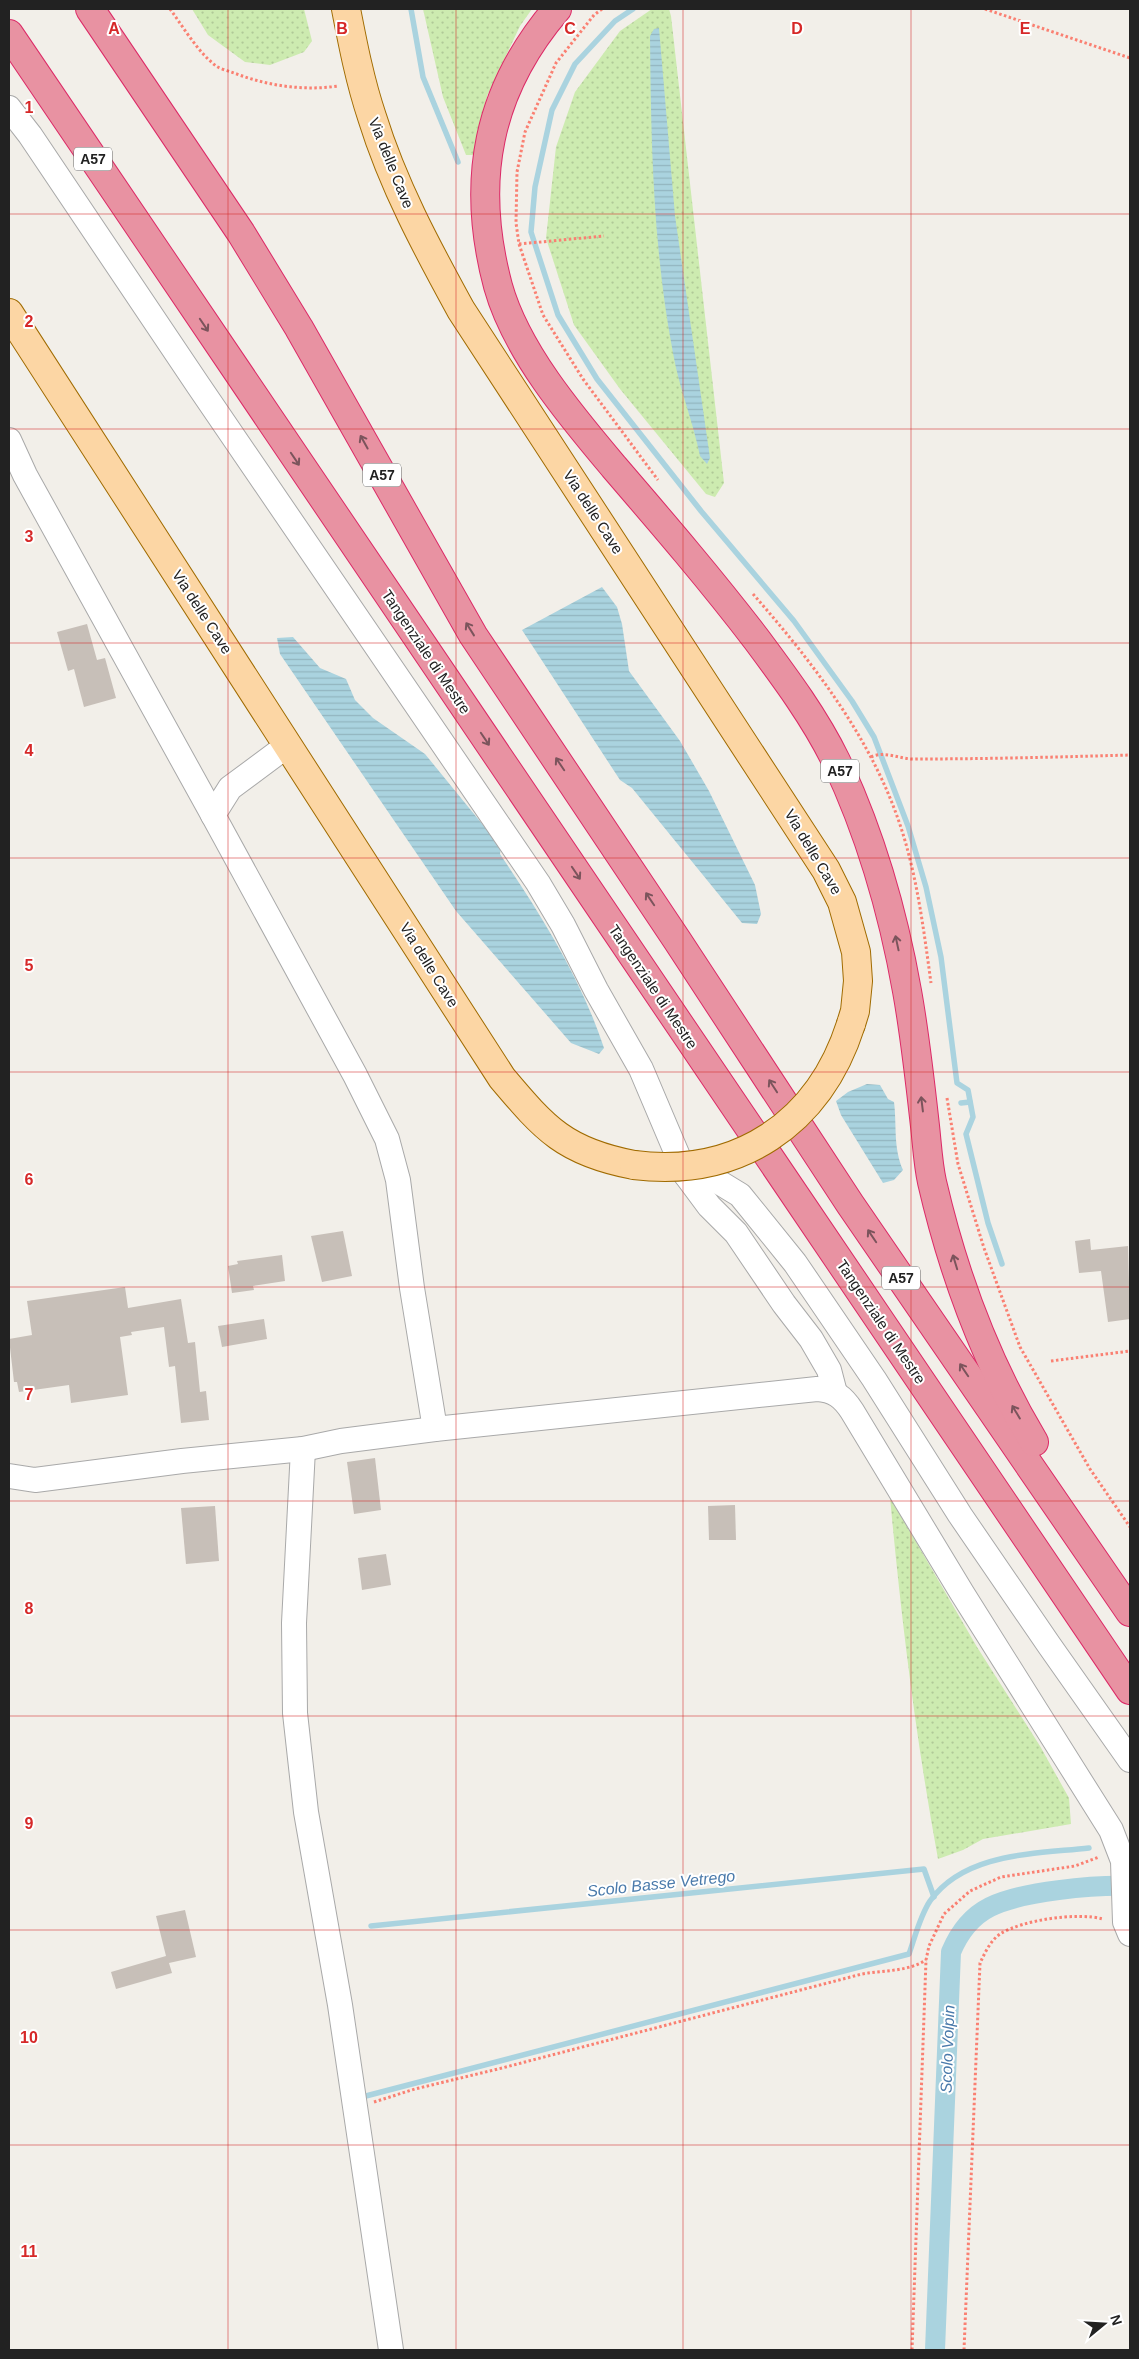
<svg xmlns="http://www.w3.org/2000/svg" width="1139" height="2359" viewBox="0 0 1139 2359" font-family="Helvetica,sans-serif">
	<defs>
		<pattern id="grass-dots" width="8" height="8" patternUnits="userSpaceOnUse" patternTransform="scale(1.25)"><rect width="8" height="8" fill="#cdebb0"/><path d="M2 2h.1M6 6h.1" fill="none" stroke="#b0c997" stroke-width="1.8" stroke-linecap="round"/></pattern>
		<pattern id="water-rules" width="6" height="5" patternUnits="userSpaceOnUse" patternTransform="scale(1.25)"><rect width="6" height="5" fill="#aad3df"/><path d="M0 2.5h6" fill="none" stroke="#92b5bf"/></pattern>
	</defs>
	<rect width="100%" height="100%" fill="#f2efe9"/>
	<g fill="url(#grass-dots)">
		<path d="M 192,9 L 304,9 L 312,41 L 304,52 L 270,65 L 245,62 L 208,35 Z"/>
		<path d="M 423,9 L 532,9 L 520,26 L 487,96 L 474,155 L 466,155 L 443,97 Z"/>
		<path d="M 652,9 L 669,9 L 671,16 L 724,483 L 715,497 L 706,494 L 620,389 L 574,325 L 546,238 L 556,147 L 575,92 L 620,31 Z"/>
		<path d="M 890,1497 L 977,1647 L 1040,1746 L 1069,1798 L 1071,1824 L 983,1839 L 963,1850 L 938,1859 C 916,1739 901,1618 890,1497 Z"/>
	</g>
	<g fill="url(#water-rules)">
		<path d="M 659,28 L 675,216 L 710,458 L 707,464 L 700,456 C 693,421 679,388 673,353 C 653,248 651,143 650,36 L 654,29 Z"/>
		<path d="M 602,587 L 617,607 L 622,624 L 629,671 L 680,741 L 709,791 L 755,885 L 761,914 L 757,924 L 742,923 L 632,788 L 620,780 L 522,630 Z"/>
		<path d="M 293,637 L 320,668 L 346,679 L 355,700 L 373,718 L 425,754 L 501,847 L 500,854 C 541,915 581,978 604,1048 L 599,1054 L 571,1043 L 456,911 L 280,654 L 277,638 Z"/>
		<path d="M 867,1084 L 880,1085 L 888,1099 L 894,1102 C 897,1126 893,1147 903,1170 L 894,1180 L 883,1183 L 841,1115 L 836,1101 L 848,1092 Z"/>
	</g>
	<g fill="none" stroke-linecap="round" stroke-linejoin="round">
		<g stroke="#aad3df" stroke-width="5.5">
			<path d="M 411,9 L 423,77 L 458,162"/>
			<path d="M 633,9 L 615,21 L 575,64 L 552,110 L 535,187 L 531,232 L 558,315 L 597,379 L 701,511 L 794,621 L 852,701 L 874,737 L 908,826 L 926,887 L 941,957 L 957,1083 L 968,1090 L 973,1117 L 966,1134 L 988,1223 L 1002,1264"/>
			<path d="M 961,1103 L 970,1102"/>
			<path d="M 371,1926 L 924,1869 L 934,1897"/>
			<path d="M 362,2097 L 909,1954 C 915,1937 920,1916 930,1901 C 965,1852 1036,1854 1089,1848"/>
		</g>
		<path stroke="#aad3df" stroke-width="20" d="M 935,2350 L 951,1952 C 959,1933 972,1916 990,1907 C 1022,1891 1094,1885 1130,1886"/>
	</g>
	<g fill="#c7bfb8">
		<path d="M 87,624 L 97,660 L 105,658 L 116,698 L 84,707 L 74,669 L 68,671 L 57,632 Z"/>
		<path d="M 343,1231 L 352,1276 L 322,1282 L 311,1236 Z"/>
		<path d="M 1090,1239 L 1091,1250 L 1128,1246 L 1130,1319 L 1108,1322 L 1101,1271 L 1079,1273 L 1075,1241 Z"/>
		<path d="M 282,1255 L 285,1281 L 253,1286 L 254,1290 L 232,1293 L 228,1266 L 238,1264 L 237,1261 Z"/>
		<path d="M 125,1287 L 128,1308 L 181,1299 L 188,1343 L 195,1342 L 200,1392 L 206,1391 L 209,1420 L 181,1423 L 175,1366 L 169,1367 L 164,1327 L 131,1332 L 132,1335 L 120,1337 L 128,1395 L 71,1403 L 69,1385 L 19,1392 L 17,1382 L 14,1382 L 9,1339 L 32,1335 L 27,1301 Z"/>
		<path d="M 264,1319 L 267,1339 L 222,1347 L 218,1326 Z"/>
		<path d="M 375,1458 L 381,1510 L 354,1514 L 347,1462 Z"/>
		<path d="M 735,1505 L 736,1540 L 709,1540 L 708,1506 Z"/>
		<path d="M 215,1506 L 219,1561 L 186,1564 L 181,1508 Z"/>
		<path d="M 386,1554 L 391,1585 L 362,1590 L 358,1558 Z"/>
		<path d="M 185,1910 L 196,1957 L 169,1963 L 172,1973 L 116,1989 L 111,1972 L 166,1956 L 156,1916 Z"/>
	</g>
	<g fill="none" stroke-linecap="round" stroke-linejoin="round">
		<g stroke="#a9a9a9" stroke-width="26">
			<g id="minor">
				<path d="M 9,108 L 30,135 L 198,385 L 538,883 L 563,925 L 596,990 L 641,1069 L 686,1175 L 709,1206 L 736,1233 L 784,1304 L 811,1339 L 829,1370 L 835,1393"/>
				<path d="M 9,440 L 25,475 L 213,815 L 355,1075 L 387,1139 L 398,1180 L 412,1288 L 435,1429"/>
				<path d="M 213,815 L 230,788 L 288,745"/>
				<path d="M 686,1175 L 717,1181 L 740,1195 L 795,1263 L 874,1379 L 960,1515 L 1049,1645 L 1130,1760"/>
				<path d="M 303,1449 L 294,1623 L 295,1713 L 306,1812 L 340,2005 L 391,2350"/>
				<path d="M 9,1476 L 35,1480 L 182,1461 L 303,1449 L 341,1441 L 435,1429 L 817,1389 C 834,1390 843,1397 852,1411 L 962,1593 L 1111,1830 L 1123,1861 L 1125,1922 L 1130,1934"/>
			</g>
		</g>
		<g stroke="#a06b00" stroke-width="30">
			<g id="major">
				<path d="M 346,9 C 353,45 360,81 372,117 C 393,185 427,248 461,310 L 826,870 L 842,902 L 856,952 L 858,981 L 855,1011 L 851,1024"/>
				<path d="M 9,313 L 502,1078 C 545,1129 565,1152 634,1165"/>
			</g>
		</g>
		<g stroke="#dc2a67" stroke-width="30">
			<g id="highway">
				<path d="M 90,9 L 241,233 L 299,328 L 473,635 L 677,940 L 850,1204 L 1130,1612"/>
				<path d="M 557,9 C 487,91 470,181 498,286 C 516,351 571,416 614,467 C 663,524 712,581 757,640 C 786,679 815,718 836,761 C 870,833 893,912 907,991 C 915,1035 920,1081 925,1126 C 927,1144 928,1164 932,1182 C 953,1273 986,1362 1034,1442"/>
				<path d="M 9,34 L 1130,1690"/>
			</g>
		</g>
		<g stroke="#fa8072" stroke-width="3" stroke-dasharray="2.5 2.5" stroke-linecap="butt">
			<path d="M 170,9 C 184,28 197,51 216,66 C 221,69 228,71 234,73 C 268,86 303,91 339,86"/>
			<path d="M 602,9 L 594,15 L 556,63 L 525,132 L 517,172 L 516,223 L 519,244 L 543,315 L 583,379 L 658,480"/>
			<path d="M 985,9 L 1130,58"/>
			<path d="M 519,244 L 604,236"/>
			<path d="M 753,594 C 815,665 875,743 903,834 C 918,883 924,932 931,983"/>
			<path d="M 871,757 C 885,750 901,760 916,759 C 987,759 1059,757 1130,755"/>
			<path d="M 947,1098 L 958,1164 L 984,1248 L 1020,1347 L 1090,1469 L 1130,1527"/>
			<path d="M 1051,1361 L 1130,1351"/>
			<path d="M 374,2102 L 415,2089 L 502,2068 L 862,1974 C 884,1970 907,1972 926,1960"/>
			<path d="M 912,2350 L 926,1960 L 929,1946 L 944,1914 L 970,1891 L 1001,1877 L 1075,1866 L 1099,1857"/>
			<path d="M 964,2350 L 980,1963 C 985,1953 990,1941 1000,1934 C 1022,1920 1077,1912 1103,1919"/>
		</g>
		<use href="#minor" stroke="#fff" stroke-width="24"/>
		<use href="#major" stroke="#fcd6a4" stroke-width="28"/>
		<use href="#highway" stroke="#e892a2" stroke-width="28"/>
		<g stroke="#a06b00" stroke-width="30" stroke-linecap="butt">
			<path id="major-bridge" d="M 634,1165 C 738,1178 819,1124 851,1024"/>
		</g>
		<use href="#major-bridge" stroke="#fcd6a4" stroke-width="28"/>
	</g>
	<defs><path id="oneway-shaft" d="M-6 0H5M1.5-3L5.5 0L1.5 3" fill="none" stroke-width="1.6" stroke-linecap="round" stroke-linejoin="round" transform="scale(1.25)"/></defs>
	<g stroke="#7b545c">
		<use href="#oneway-shaft" transform="translate(204 325) rotate(56)"/>
		<use href="#oneway-shaft" transform="translate(364 442) rotate(-119)"/>
		<use href="#oneway-shaft" transform="translate(295 459) rotate(56)"/>
		<use href="#oneway-shaft" transform="translate(470 629) rotate(-122)"/>
		<use href="#oneway-shaft" transform="translate(485 739) rotate(56)"/>
		<use href="#oneway-shaft" transform="translate(560 764) rotate(-124)"/>
		<use href="#oneway-shaft" transform="translate(576 873) rotate(56)"/>
		<use href="#oneway-shaft" transform="translate(650 899) rotate(-124)"/>
		<use href="#oneway-shaft" transform="translate(897 943) rotate(-102)"/>
		<use href="#oneway-shaft" transform="translate(773 1086) rotate(-123)"/>
		<use href="#oneway-shaft" transform="translate(922 1104) rotate(-97)"/>
		<use href="#oneway-shaft" transform="translate(872 1236) rotate(-124)"/>
		<use href="#oneway-shaft" transform="translate(955 1262) rotate(-107)"/>
		<use href="#oneway-shaft" transform="translate(964 1370) rotate(-124)"/>
		<use href="#oneway-shaft" transform="translate(1016 1412) rotate(-121)"/>
	</g>
	<path fill="none" stroke="#d62828" stroke-width="1" stroke-opacity="0.55" d="M 228,9 L 228,2350M 456,9 L 456,2350M 683,9 L 683,2350M 911,9 L 911,2350M 9,214 L 1130,214M 9,429 L 1130,429M 9,643 L 1130,643M 9,858 L 1130,858M 9,1072 L 1130,1072M 9,1287 L 1130,1287M 9,1501 L 1130,1501M 9,1716 L 1130,1716M 9,1930 L 1130,1930M 9,2145 L 1130,2145"/>
	<g text-anchor="middle" stroke-width="4" stroke-linejoin="round" paint-order="stroke">
		<g fill="#fff" stroke="#646464" stroke-width="1">
			<rect x="74" y="147.5" width="38" height="23" rx="4"/>
			<rect x="363" y="463.5" width="38" height="23" rx="4"/>
			<rect x="821" y="759.5" width="38" height="23" rx="4"/>
			<rect x="882" y="1266.5" width="38" height="23" rx="4"/>
		</g>
		<g font-size="14" font-weight="bold" fill="#222">
			<text x="93" y="164">A57</text>
			<text x="382" y="480">A57</text>
			<text x="840" y="776">A57</text>
			<text x="901" y="1283">A57</text>
		</g>
		<g font-size="15" fill="#222" stroke="#fff">
			<text transform="translate(391 163) rotate(68)" y="5">Via delle Cave</text>
			<text transform="translate(593 512) rotate(57)" y="5">Via delle Cave</text>
			<text transform="translate(202 612) rotate(57)" y="5">Via delle Cave</text>
			<text transform="translate(426 652) rotate(56)" y="5">Tangenziale di Mestre</text>
			<text transform="translate(813 852) rotate(59)" y="5">Via delle Cave</text>
			<text transform="translate(429 965) rotate(58)" y="5">Via delle Cave</text>
			<text transform="translate(653 987) rotate(56)" y="5">Tangenziale di Mestre</text>
			<text transform="translate(881 1322) rotate(56)" y="5">Tangenziale di Mestre</text>
		</g>
		<g font-size="16" font-style="italic" fill="#4a7aab" stroke="#fff">
			<text transform="translate(661 1883) rotate(-6)" y="6">Scolo Basse Vetrego</text>
			<text transform="translate(947 2049) rotate(-88)" y="6">Scolo Volpin</text>
		</g>
	</g>
	<g font-size="16" text-anchor="middle" font-weight="bold" fill="#d62828" stroke="#fff" stroke-width="4" stroke-linejoin="round" paint-order="stroke">
		<text x="114" y="34">A</text>
		<text x="342" y="34">B</text>
		<text x="570" y="34">C</text>
		<text x="797" y="34">D</text>
		<text x="1025" y="34">E</text>
		<text x="29" y="113">1</text>
		<text x="29" y="327">2</text>
		<text x="29" y="542">3</text>
		<text x="29" y="756">4</text>
		<text x="29" y="971">5</text>
		<text x="29" y="1185">6</text>
		<text x="29" y="1400">7</text>
		<text x="29" y="1614">8</text>
		<text x="29" y="1829">9</text>
		<text x="29" y="2043">10</text>
		<text x="29" y="2257">11</text>
	</g>
	<rect width="1139" height="2359" fill="none" stroke="#222222" stroke-width="20"/>
	<g transform="translate(1104 2324) rotate(72)" stroke="#ffffff" stroke-width="4" paint-order="stroke">
	<path d="M0-4L9 19L0 12L-9 19Z" fill="#222222"/>
	<text y="-8" font-size="14" font-weight="bold" text-anchor="middle" fill="#222222">N</text>
	</g>
</svg>
